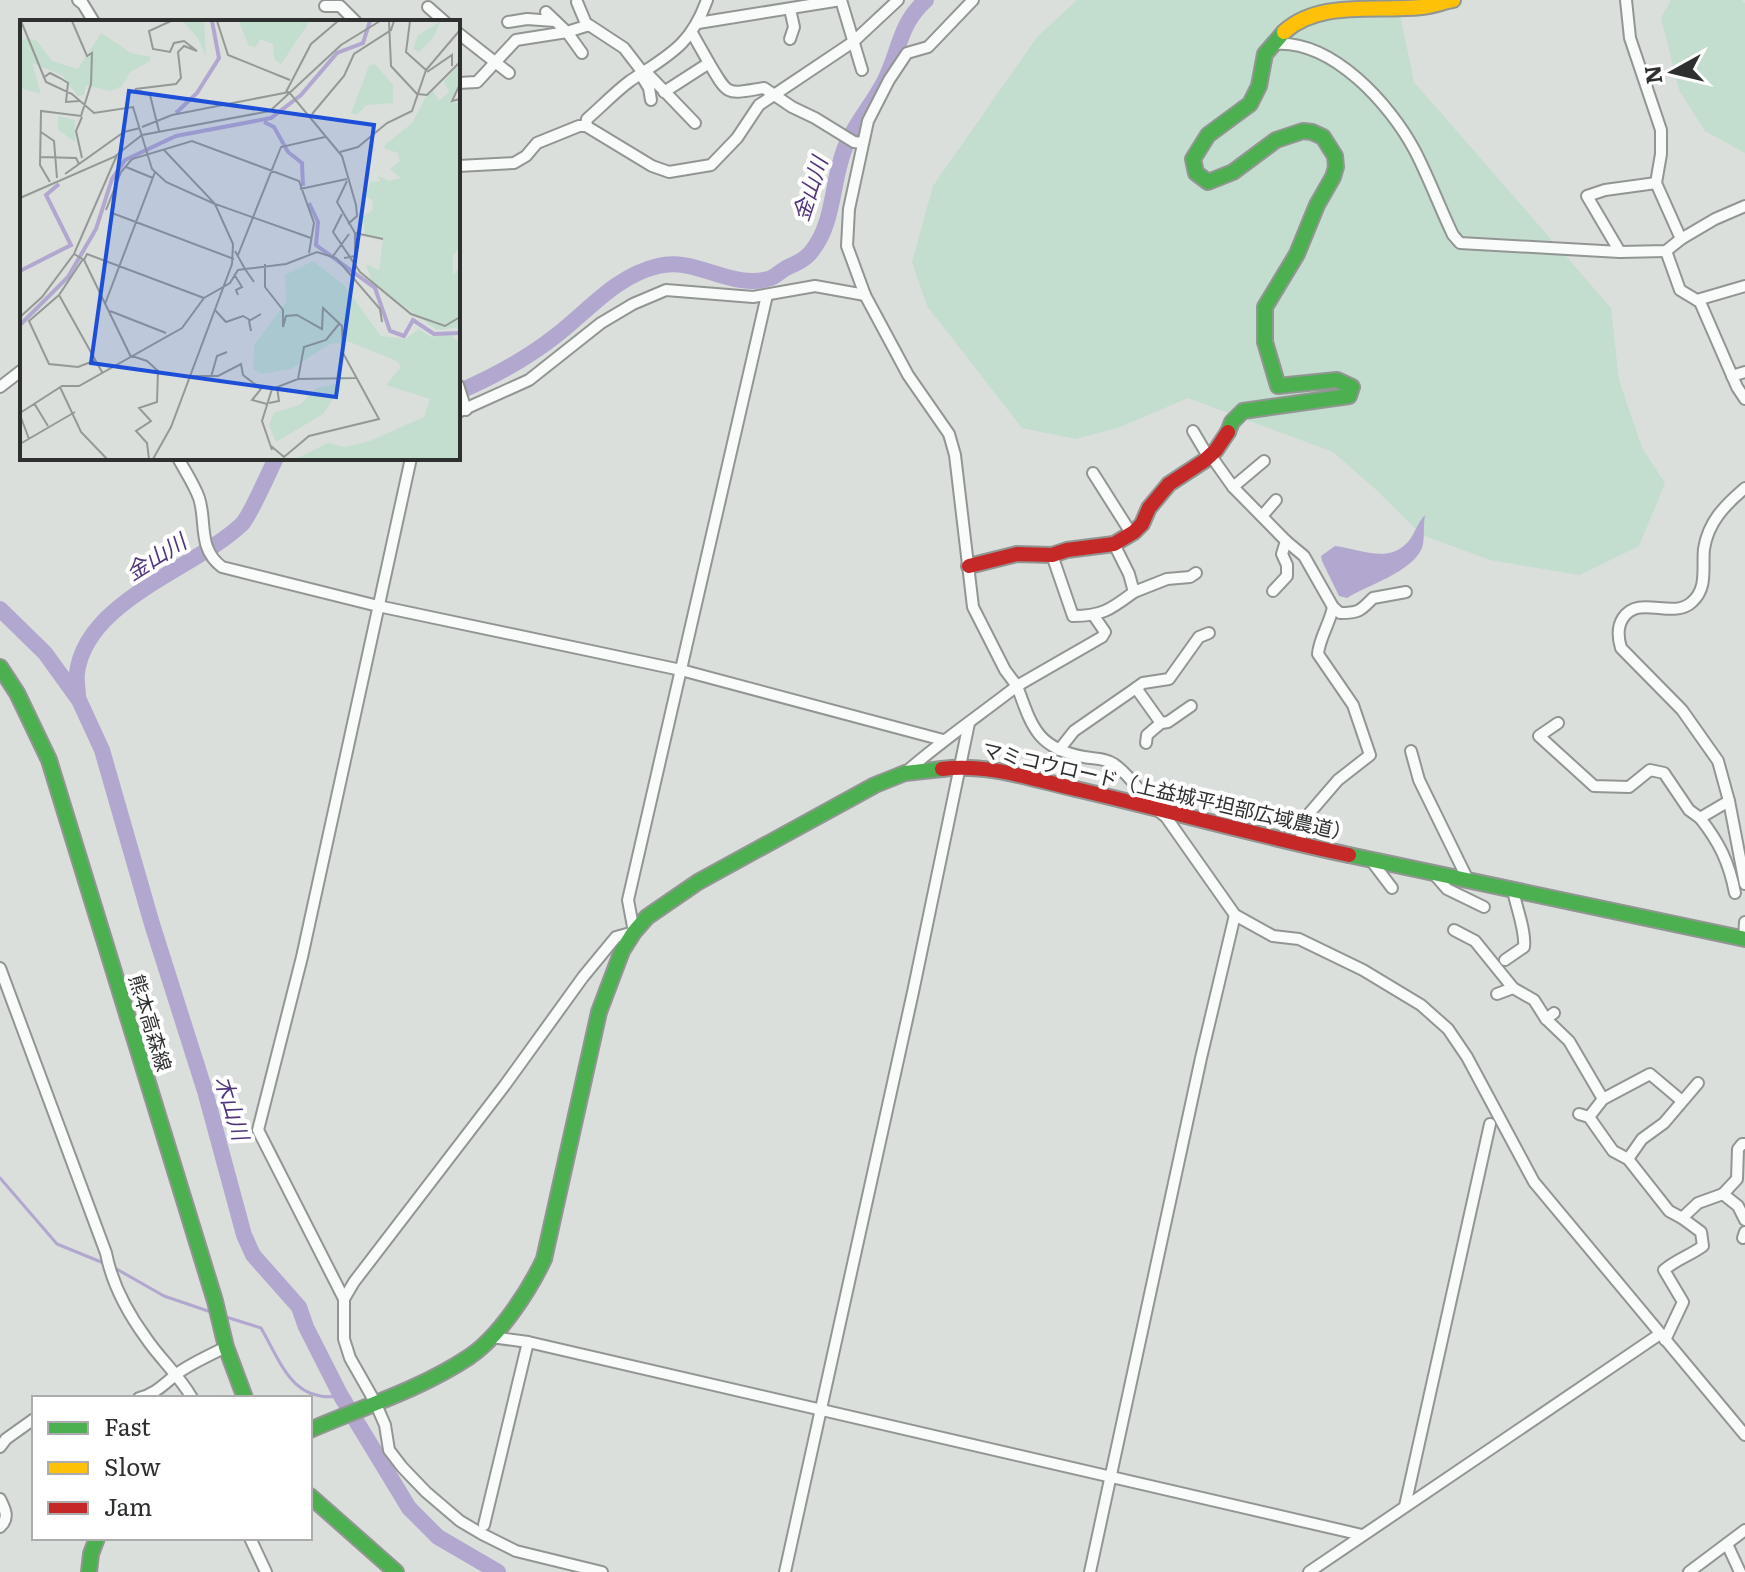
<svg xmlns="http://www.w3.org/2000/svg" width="1745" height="1572" viewBox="0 0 1745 1572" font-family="Literata,'Noto Sans JP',serif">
	<rect width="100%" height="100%" fill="#dadfdc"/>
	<g fill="#c3ddcf">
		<path d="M 1077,0 L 1397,0 L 1414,82 L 1611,308 L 1619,380 L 1642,448 L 1665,483 L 1639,546 L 1580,575 L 1490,560 L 1422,535 L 1373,487 L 1333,452 L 1188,398 L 1120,427 L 1076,439 L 1022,428 L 927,306 L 912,262 L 933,186 L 1037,37 Z"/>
		<path d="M 1671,0 L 1742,0 L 1745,3 L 1745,153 L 1705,131 L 1679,90 L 1661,18 Z"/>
	</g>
	<path fill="#b2a7cf" d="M 1425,515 C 1423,525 1425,539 1422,548 C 1412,572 1368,585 1347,598 L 1339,596 L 1322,561 L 1321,556 L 1335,546 C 1360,549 1388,564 1408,542 C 1415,534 1417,523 1425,515 Z"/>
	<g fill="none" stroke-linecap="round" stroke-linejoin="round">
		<g stroke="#b2a7cf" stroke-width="3">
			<path d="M 0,1178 L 57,1244 L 106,1264"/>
			<path d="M 113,1267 L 164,1296 L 211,1312"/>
			<path d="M 226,1317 L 261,1328 C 282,1364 292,1403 341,1396"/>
		</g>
		<g stroke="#b2a7cf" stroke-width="16">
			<path d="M 458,392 C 493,377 528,358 558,334 C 590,309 616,276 658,266 C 696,256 732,291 771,278 C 776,276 781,271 786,268 C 795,264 805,260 811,252 C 836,222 831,177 847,143 C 857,121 874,102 885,80 C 900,50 899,24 926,0"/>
			<path d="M 0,609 L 45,653 L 79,700 L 102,750 L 152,924 L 205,1091 L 244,1235 L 253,1255 L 299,1307 L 306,1327 L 341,1396 L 409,1508 L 438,1537 L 498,1572"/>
			<path d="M 78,698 C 78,690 76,681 77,673 C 86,600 195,569 242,524 C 250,516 269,472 276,458"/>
		</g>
		<g stroke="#929693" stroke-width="14">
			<g id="street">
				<path d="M 78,0 L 83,4 L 94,22"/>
				<path d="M 577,2 L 587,26"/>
				<path d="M 325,6 L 340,6 L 356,22"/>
				<path d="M 428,7 L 445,22"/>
				<path d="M 546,12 L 567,32 L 582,53"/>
				<path d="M 508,22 L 527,19 L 555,21"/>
				<path d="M 698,23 L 841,0 L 862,70"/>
				<path d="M 458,33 L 509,73"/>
				<path d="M 790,39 L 794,27 L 790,9"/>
				<path d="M 1274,44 C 1332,39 1390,104 1415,151 C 1429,178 1440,208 1453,235 L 1460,243 L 1620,252 L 1666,251 L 1681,239 L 1656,183 L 1661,154 L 1661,130 L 1630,38 L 1626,0"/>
				<path d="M 709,63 C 729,97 726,94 764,88 L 792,107 L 815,118 L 854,142 L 862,143"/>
				<path d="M 646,72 L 695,123"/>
				<path d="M 641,75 L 649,88 L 651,100"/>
				<path d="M 458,83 L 477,82 L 516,40 L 567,32 L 589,25 L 624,48 L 644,74"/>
				<path d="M 664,92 L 709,63 L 692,33"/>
				<path d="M 586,126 L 587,119 C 601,107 615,92 630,81 C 668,55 690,47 707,0"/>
				<path d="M 458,166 L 514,163 L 526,156 L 537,143 L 579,126 L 586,126 L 652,166 L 669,172 L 711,165 L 737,138 L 759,105 L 853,42 L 898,0"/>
				<path d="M 1681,239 L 1715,219 L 1745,206"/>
				<path d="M 1666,251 L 1680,290 L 1700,302 L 1737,387 L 1745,399"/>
				<path d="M 1620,252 L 1587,196 L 1605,190 L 1656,183"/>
				<path d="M 1697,300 L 1745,286"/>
				<path d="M 1732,376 L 1745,372"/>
				<path d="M 458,385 L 466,410"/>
				<path d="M 0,387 L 22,370"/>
				<path d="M 458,412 L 529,380 L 601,323 L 633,304 L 666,290 L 753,297 L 815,286 L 865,295"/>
				<path d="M 1193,431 L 1209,458"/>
				<path d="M 1211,456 L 1233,487 L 1264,461"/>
				<path d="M 178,458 C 185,471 194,484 199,498 C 207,522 197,548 222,567 L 378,606 L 681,670 L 943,740"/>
				<path d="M 411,458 L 302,957 L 258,1130 L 344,1299 L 344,1339 L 350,1358 L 375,1402 L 385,1425 L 389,1450 L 402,1467 L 426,1492 L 460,1521 L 482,1534 L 516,1551 L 602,1572"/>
				<path d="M 1093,473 L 1131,533"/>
				<path d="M 1233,487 L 1286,541 L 1282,554 L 1287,565 L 1287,576 L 1273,591"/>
				<path d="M 1745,488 C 1725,505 1708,522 1704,549 C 1702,568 1708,588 1692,602 C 1673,620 1639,594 1623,618 C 1617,627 1618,638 1621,648 L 1682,710 L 1718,761 L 1729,801 L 1745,884"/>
				<path d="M 1262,516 L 1276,500"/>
				<path d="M 1286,541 L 1304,556 L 1333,607 L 1340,613 C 1360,613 1361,610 1373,598 L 1406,592"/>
				<path d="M 1114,544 L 1129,574 L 1134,592 L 1167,579 L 1190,577 L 1196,573"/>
				<path d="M 1052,555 L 1073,616 C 1103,616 1111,609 1134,592"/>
				<path d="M 1094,616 L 1105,632 L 1102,637 L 1017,686 C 1032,727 1037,748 1084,757 C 1095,759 1105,758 1114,764 C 1134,778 1146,803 1166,817 L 1235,915 L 1273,936 L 1299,939 L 1363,970 L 1421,1005 L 1448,1029 L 1467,1057 L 1534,1182 L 1745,1435"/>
				<path d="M 1136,688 L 1143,683 L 1169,679 L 1199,637 L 1209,633"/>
				<path d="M 1558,723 L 1539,736 L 1594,786 L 1629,787 L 1650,770 L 1664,773 L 1689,810 L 1700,818 L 1729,801"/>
				<path d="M 1146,743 L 1147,735 L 1161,723"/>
				<path d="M 1059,750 L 1074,731 L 1136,688 L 1161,723 L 1168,722 L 1191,706"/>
				<path d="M 1411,751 L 1419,780 L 1468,880"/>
				<path d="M 906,772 C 941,741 980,715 1017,686 L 1005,670 L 973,607 L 955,455 L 949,434 L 908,375 L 865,295 L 847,246 L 849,209 L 868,121 L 889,80 L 907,53 L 928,47 L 973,0"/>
				<path d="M 1700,818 C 1719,842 1729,862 1735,893"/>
				<path d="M 1299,844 L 1307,816 L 1338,780 L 1370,755 L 1353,705 L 1318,654 C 1319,639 1330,623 1333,607"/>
				<path d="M 1370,859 L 1392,888"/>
				<path d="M 1433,873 L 1447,889 L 1484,907"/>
				<path d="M 1454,930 L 1475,941 L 1513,988 L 1534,1000 L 1546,1019 L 1554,1013"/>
				<path d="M 1744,939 L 1745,922"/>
				<path d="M 1505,960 L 1524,947 C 1526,931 1516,907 1513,890"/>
				<path d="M 0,968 L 106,1253 C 112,1284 127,1312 146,1338 C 160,1359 179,1375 192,1398"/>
				<path d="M 1497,994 L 1513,988"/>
				<path d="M 1546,1019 L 1569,1041 L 1603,1099"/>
				<path d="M 1579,1114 L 1589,1117 L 1613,1151 L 1628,1159 L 1669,1211 L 1682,1218"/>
				<path d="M 1589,1117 L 1603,1099 L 1650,1074 L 1682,1101"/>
				<path d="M 1628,1159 L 1642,1139 L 1664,1123 L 1698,1083"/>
				<path d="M 1723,1194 L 1738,1206 L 1745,1220"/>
				<path d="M 1743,1238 L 1745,1232"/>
				<path d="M 344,1299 L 354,1282 L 505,1085 L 583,977 L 616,937 L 634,932 L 628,900 L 767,295"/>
				<path d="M 491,1337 L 528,1342 L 1362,1535"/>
				<path d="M 1665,1340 L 1683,1302 L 1664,1270 C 1677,1259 1691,1255 1703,1246 L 1701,1232 L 1682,1218 L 1698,1203 L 1723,1194 L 1737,1179 L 1738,1149 L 1742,1144 L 1745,1144"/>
				<path d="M 139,1398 C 156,1394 165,1383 178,1373 C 192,1363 210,1355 226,1347"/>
				<path d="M 0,1447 L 6,1439 L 34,1419"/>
				<path d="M 0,1499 C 5,1509 10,1518 0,1527"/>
				<path d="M 1405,1506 L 1490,1124"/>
				<path d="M 484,1525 L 528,1342"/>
				<path d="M 250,1538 L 266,1572"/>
				<path d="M 1727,1544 L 1740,1572"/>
				<path d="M 785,1572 L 913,992 L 969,723"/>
				<path d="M 1090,1572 L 1201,1058 L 1235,915"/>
				<path d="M 1309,1572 L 1660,1334"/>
				<path d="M 1689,1572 L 1745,1530"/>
			</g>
		</g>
		<g stroke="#929693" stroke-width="18">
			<g id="fast">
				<path d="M 1228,432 L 1232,422 L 1243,411 L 1349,396 L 1352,387 L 1337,380 L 1278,386 L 1265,342 L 1265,307 L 1297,254 L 1317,205 L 1333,177 L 1336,167 L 1335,156 L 1323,137 L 1312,132 L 1303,131 L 1276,140 L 1233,172 L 1208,182 L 1196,173 L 1193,159 L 1208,135 L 1250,104 L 1259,86 L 1265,54 L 1284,32"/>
				<path d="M 0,667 L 17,693 L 49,760 L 215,1301 L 226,1347 L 245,1398"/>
				<path d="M 1349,855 L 1745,939"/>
				<path d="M 310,1430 C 363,1407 421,1389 469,1357 C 499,1337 529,1291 544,1259 L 599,1012 L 622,951 L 634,932 L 647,917 L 698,882 L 875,785 L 905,773 L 942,769"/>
				<path d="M 310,1496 L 396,1572"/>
				<path d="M 89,1572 L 91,1554 L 97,1538"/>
			</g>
		</g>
		<g stroke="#929693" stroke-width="18">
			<path id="slow" d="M 1284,32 C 1319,0 1374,12 1422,7 C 1432,6 1443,2 1453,0"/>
		</g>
		<g stroke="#929693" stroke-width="18">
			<g id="jam">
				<path d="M 969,566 L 1017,554 L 1052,555 L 1067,550 L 1114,544 L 1134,532 L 1142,524 L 1149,508 L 1169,484 L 1204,461 L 1216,450 L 1228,432"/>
				<path d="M 942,769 C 988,763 1035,780 1080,790 C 1170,811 1259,836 1349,855"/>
			</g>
		</g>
		<use href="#street" stroke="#f9fafa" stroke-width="10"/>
		<use href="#fast" stroke="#4caf50" stroke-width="14"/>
		<use href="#slow" stroke="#ffc107" stroke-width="14"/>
		<use href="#jam" stroke="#c62828" stroke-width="14"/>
	</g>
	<g text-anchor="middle" stroke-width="8" stroke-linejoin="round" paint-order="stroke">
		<g font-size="20" fill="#2d302e" stroke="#fff">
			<text transform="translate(1167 792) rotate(13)" y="7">マミコウロード（上益城平坦部広域農道）</text>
			<text transform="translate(150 1023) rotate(73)" y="7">熊本高森線</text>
		</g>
		<g font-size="22" font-style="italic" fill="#50357d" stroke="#fff">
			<text transform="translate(810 189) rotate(-72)" y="8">金山川</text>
			<text transform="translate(156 557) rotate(-32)" y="8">金山川</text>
			<text transform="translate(232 1108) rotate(73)" y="8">木山川</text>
		</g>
	</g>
	<g transform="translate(20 20)">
		<rect width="440" height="440" fill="#dadfdc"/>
		<path d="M 162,1 L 184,1 L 186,36 L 177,17 ZM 290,1 L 261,44 L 254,39 L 253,24 L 240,19 L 236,27 L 229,26 L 219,2 ZM 421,1 L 413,18 L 399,32 L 393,29 L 398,15 ZM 81,13 L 111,33 L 131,37 L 130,41 L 110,52 L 102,66 L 90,71 L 66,65 L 64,75 L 58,76 L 42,55 L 12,43 L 21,74 L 0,68 L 0,19 L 16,20 L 32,41 L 58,49 ZM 355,44 L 373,65 L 373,83 L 346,85 L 337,95 L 331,93 L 349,46 ZM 439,45 L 439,63 L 430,82 L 440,83 L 440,226 L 433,236 L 433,255 L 440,247 L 440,307 L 417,310 L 352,263 L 346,244 L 359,250 L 363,219 L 345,216 L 343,196 L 353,190 L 352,180 L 345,176 L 351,162 L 361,161 L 356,155 L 369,161 L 381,158 L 370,149 L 380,141 L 378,133 L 364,128 L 366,124 L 392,103 L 406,77 L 413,71 L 419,81 L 429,72 L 424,61 ZM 38,96 L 55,100 L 55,122 L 38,110 ZM 293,241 L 325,266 L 361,316 L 386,319 L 399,309 L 411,317 L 429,314 L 438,321 L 440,439 L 275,439 L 308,423 L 325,427 L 350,421 L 404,397 L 410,379 L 366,365 L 381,347 L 377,341 L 330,322 L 310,324 L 271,349 L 242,354 L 233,349 L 234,325 L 266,282 L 265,255 ZM 315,364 L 320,368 L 303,394 L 256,422 L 249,405 L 254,393 L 281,384 L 296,368 Z" fill="#c3ddcf"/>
		<path fill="none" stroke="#b2a7cf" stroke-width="4" d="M 156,93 L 177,73 L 199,38 L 192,1M 244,102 L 254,107 L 268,132 L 282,143 L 283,166M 289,183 L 298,202 L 296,225 L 355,268 L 370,311 L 384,316 L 393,300 L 414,314 L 440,313M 0,251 L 51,225 L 26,175 L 39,164M 0,305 L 48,257 L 76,209 L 92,159 L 105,140 L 156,116 L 251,98 L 281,75 L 317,33 L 343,23 L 350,1"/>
		<path fill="none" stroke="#959996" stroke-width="2" d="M 1,1 L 26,62 L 52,74 L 74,93 L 113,87 L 132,149 L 146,162 L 195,184 L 213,224 L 212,244 L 151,407 L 133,439M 197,1 L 208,35 L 270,60M 369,1 L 371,46 L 397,74 L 407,75 L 440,42M 390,1 L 386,32 L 406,50M 407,52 L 432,35 L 432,46M 23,58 L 30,53 L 40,58 L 48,63 L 46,82 L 59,81M 440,64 L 432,81 L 440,79M 266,72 L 291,24 L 318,1M 292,94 L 324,56 L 334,34 L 371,10 L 374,1M 62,97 L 56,111 L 62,138M 122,107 L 152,95 L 269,72 L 322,136 L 336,185 L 337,196 L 328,204M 139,111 L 130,75 L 115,69 L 156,64 L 161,58 L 158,32 L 164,26 L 177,31 L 164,21 L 154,23 L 150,32 L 133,29 L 129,11 L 151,1M 21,112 L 34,121 L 37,158M 144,130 L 195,184 L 291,218M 320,132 L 338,127 L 367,103 L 392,91 L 406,50 L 440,10M 21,137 L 56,138 L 59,144M 106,147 L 133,158M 45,154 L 104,112 L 120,108M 30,162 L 20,145 L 21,91 L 61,96 L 71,64 L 72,33 L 67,36 L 52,1M 280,169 L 327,159M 0,178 L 94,137 L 122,115 L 250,91 L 321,25 L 360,1M 86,190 L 101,152 L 112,139 L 172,121 L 279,161 L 294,203 L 289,233M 92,193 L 214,239M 322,194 L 313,212 L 340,252 L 391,294 L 425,306 L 440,297M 335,213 L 363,219M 215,231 L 225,249 L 266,244 L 297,232 L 316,238 L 360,289 L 362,302M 54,234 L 64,240 L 110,335M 218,235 L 261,127 L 305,117M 313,236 L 329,214M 324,238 L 335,236 L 335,213 L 317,182 L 327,161M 63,239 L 39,275 L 9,301 L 29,344 L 58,347 L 76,340M 64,240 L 67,234 L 184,278M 245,244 L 245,267 L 263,290 L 263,307 L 266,296 L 277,295 L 302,309 L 303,288 L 322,306 L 323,333 L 359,399 L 289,416 L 264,437 L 251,426M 214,254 L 222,267 L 216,270 L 218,275M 39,275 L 82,352M 85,284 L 135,152M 194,289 L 206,302 L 223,296 L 230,300M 90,291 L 146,313M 0,297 L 22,277 L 54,234 L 97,135M 231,311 L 229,301 L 241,294M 109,335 L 127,341 L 138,351 L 137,382 L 119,388 L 131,401 L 116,411 L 127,423 L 129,439M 170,356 L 198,356 L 221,344 L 223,355 L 241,369 L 232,380 L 247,384M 191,357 L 197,336 L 207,332M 278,359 L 284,327 L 306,320 L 319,304M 40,367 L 61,412 L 87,439M 14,383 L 28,406M 249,383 L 259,381 L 257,367M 0,393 L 42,366 L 59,366 L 162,308 L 184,278 L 210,263 L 218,250 L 225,249 L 234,262M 0,395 L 9,419M 0,424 L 55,392M 252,430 L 242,401 L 252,369 L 278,359 L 336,358M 221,439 L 253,439"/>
		<path fill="#1d4ed8" fill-opacity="0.15" stroke="#1d4ed8" stroke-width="4" d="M 109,71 L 354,105 L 316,377 L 71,343 Z"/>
		<rect width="440" height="440" fill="none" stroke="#2d302e" stroke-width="4"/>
	</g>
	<rect x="32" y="1396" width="280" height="144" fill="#ffffff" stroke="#abacab" stroke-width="2"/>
	<rect x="48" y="1422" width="40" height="12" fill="#4caf50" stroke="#abacab" stroke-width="2"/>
	<text x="104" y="1436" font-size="24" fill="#2d302e">Fast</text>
	<rect x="48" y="1462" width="40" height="12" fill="#ffc107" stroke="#abacab" stroke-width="2"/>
	<text x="104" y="1476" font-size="24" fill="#2d302e">Slow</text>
	<rect x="48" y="1502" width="40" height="12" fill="#c62828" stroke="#abacab" stroke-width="2"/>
	<text x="104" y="1516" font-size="24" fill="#2d302e">Jam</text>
	<g transform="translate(1673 72) rotate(262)" stroke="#ffffff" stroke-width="6" paint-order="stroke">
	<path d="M0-6L14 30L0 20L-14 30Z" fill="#2d302e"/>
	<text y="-12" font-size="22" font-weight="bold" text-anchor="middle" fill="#2d302e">N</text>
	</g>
</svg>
